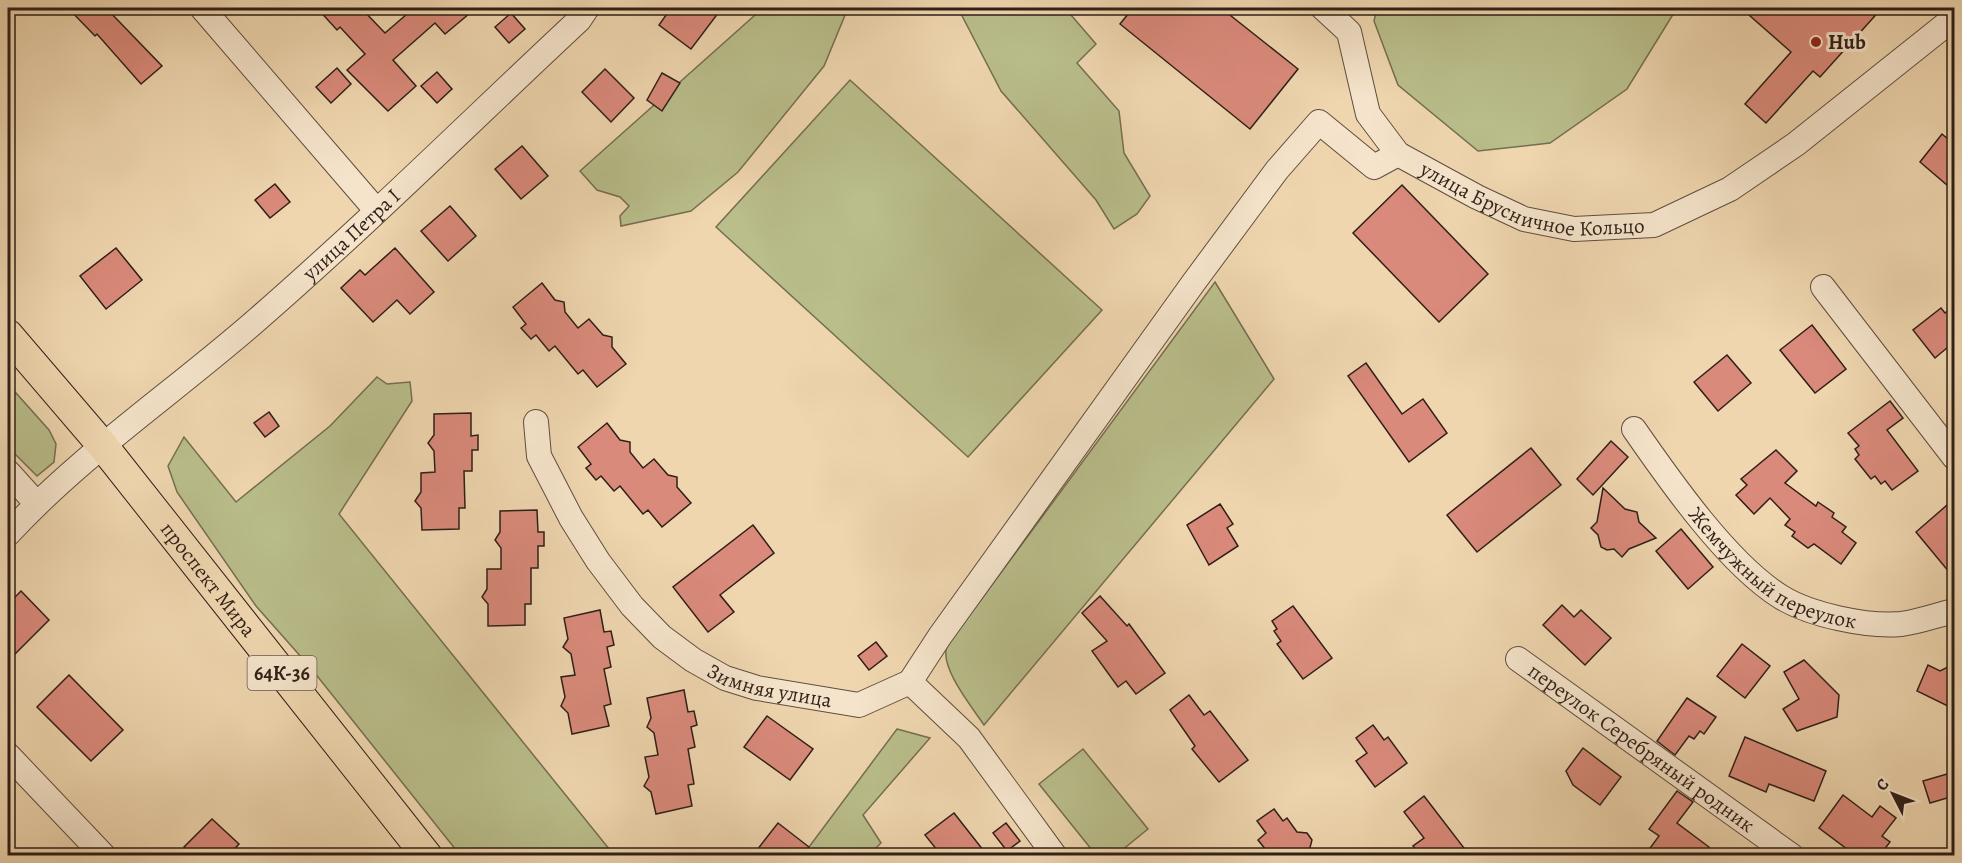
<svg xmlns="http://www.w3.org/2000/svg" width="1962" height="863" viewBox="0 0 1962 863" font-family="Alegreya,serif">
	<rect width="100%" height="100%" fill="#efd6af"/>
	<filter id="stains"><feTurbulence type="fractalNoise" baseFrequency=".00333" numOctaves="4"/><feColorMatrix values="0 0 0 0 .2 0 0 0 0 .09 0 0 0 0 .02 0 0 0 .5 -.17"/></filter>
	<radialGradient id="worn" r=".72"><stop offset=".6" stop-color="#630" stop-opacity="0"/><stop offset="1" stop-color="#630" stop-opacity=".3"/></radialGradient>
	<g fill="#b9be8b" stroke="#746e52" stroke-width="1.5">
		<path d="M 763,8 L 848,8 L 824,66 L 738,172 L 691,211 L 621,226 L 620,216 L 629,206 L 620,197 L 597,190 L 580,171 Z"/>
		<path d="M 958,8 L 1065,8 L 1096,44 L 1077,63 L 1119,111 L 1124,153 L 1150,196 L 1137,214 L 1114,229 L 1096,200 L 1001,91 Z"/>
		<path d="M 1377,8 L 1677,8 L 1627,89 L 1550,143 L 1478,151 L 1398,85 L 1374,21 Z"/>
		<path d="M 850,80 L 1102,310 L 968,457 L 716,227 Z"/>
		<path d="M 1215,282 L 1274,379 L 984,725 C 972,707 939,667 947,646 Z"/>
		<path d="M 377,377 L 387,384 L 410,382 L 412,401 L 339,514 L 614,855 L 460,855 L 310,667 L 256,606 L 177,492 L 168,466 L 184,437 L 236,502 L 330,426 Z"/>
		<path d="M 8,384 L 49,430 L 56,444 L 54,462 L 37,476 L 8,447 Z"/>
		<path d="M 897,729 L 930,738 L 863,815 L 881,843 L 869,855 L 803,855 Z"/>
		<path d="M 1083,749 L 1148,829 L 1116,855 L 1096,855 L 1039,784 Z"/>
	</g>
	<g fill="#da8a7b" stroke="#2f1f18" stroke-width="1.5">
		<path d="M 68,8 L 106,8 L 162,66 L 141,84 L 97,34 L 95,36 Z"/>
		<path d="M 317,8 L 361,8 L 385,33 L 414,8 L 476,8 L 445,34 L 435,23 L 393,60 L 416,86 L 388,111 L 347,70 L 365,54 L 340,27 L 337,30 Z"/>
		<path d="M 671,8 L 722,8 L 691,49 L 659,25 Z"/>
		<path d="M 1133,8 L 1221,8 L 1298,69 L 1250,129 L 1120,24 Z"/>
		<path d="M 1741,8 L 1882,8 L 1820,77 L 1813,71 L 1766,123 L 1745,104 L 1791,52 Z"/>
		<path d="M 511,13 L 525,29 L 509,43 L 495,27 Z"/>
		<path d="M 337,68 L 351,84 L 331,103 L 316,87 Z"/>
		<path d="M 605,69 L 634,98 L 611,122 L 582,92 Z"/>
		<path d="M 437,72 L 452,89 L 437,103 L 421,86 Z"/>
		<path d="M 662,73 L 680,83 L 662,111 L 647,100 Z"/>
		<path d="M 1942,134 L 1954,144 L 1954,191 L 1920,162 Z"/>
		<path d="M 522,146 L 548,176 L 521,199 L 495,169 Z"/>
		<path d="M 275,184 L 290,202 L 270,218 L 255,200 Z"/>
		<path d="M 1402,185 L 1488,274 L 1439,322 L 1353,233 Z"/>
		<path d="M 450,206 L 476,236 L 448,261 L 421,231 Z"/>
		<path d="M 116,248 L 142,280 L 106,309 L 80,276 Z"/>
		<path d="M 395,248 L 434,292 L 410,314 L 397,300 L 373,322 L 341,288 L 360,270 L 365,275 Z"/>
		<path d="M 542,283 L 555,300 L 564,302 L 565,312 L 578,328 L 589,319 L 603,335 L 612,337 L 612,347 L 626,364 L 597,387 L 583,370 L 578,374 L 555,346 L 549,351 L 536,335 L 531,339 L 521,328 L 526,324 L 513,307 Z"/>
		<path d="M 1954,306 L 1954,342 L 1935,358 L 1913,330 L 1941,308 L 1945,313 Z"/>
		<path d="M 1812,325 L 1846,369 L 1815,393 L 1780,350 Z"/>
		<path d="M 1727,355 L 1751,383 L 1718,411 L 1694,382 Z"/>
		<path d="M 1366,363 L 1402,414 L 1423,399 L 1447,433 L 1409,462 L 1348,376 Z"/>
		<path d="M 1890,401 L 1903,418 L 1887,430 L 1918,471 L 1892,490 L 1885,481 L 1881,484 L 1875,476 L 1871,479 L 1855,459 L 1859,455 L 1855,449 L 1859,446 L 1848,433 Z"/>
		<path d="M 269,412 L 279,426 L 265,437 L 254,423 Z"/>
		<path d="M 471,413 L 471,436 L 478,435 L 478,450 L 472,450 L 472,471 L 464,471 L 465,508 L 459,508 L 459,529 L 422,530 L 421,508 L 415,501 L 421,492 L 421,473 L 435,472 L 434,451 L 428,443 L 434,435 L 434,414 Z"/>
		<path d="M 607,423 L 620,440 L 630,442 L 630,452 L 643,468 L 654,459 L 668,475 L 677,477 L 677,487 L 691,503 L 662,527 L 648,510 L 643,514 L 620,486 L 614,491 L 601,476 L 596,480 L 586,468 L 591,464 L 578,447 Z"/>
		<path d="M 1611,441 L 1628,457 L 1593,495 L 1577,479 Z"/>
		<path d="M 1531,448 L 1561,485 L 1477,552 L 1447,515 Z"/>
		<path d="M 1776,450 L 1797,471 L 1785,483 L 1816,506 L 1818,502 L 1834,513 L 1832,517 L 1846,527 L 1842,532 L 1856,543 L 1841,564 L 1814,544 L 1808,548 L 1792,536 L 1795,532 L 1785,525 L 1790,519 L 1770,498 L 1754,514 L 1736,495 L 1747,485 L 1741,479 Z"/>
		<path d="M 1603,488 L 1625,509 L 1637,512 L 1639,522 L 1656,538 L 1629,549 L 1622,557 L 1614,549 L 1607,550 L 1601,547 L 1598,535 L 1591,528 L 1597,522 Z"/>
		<path d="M 1954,499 L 1954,578 L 1916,532 Z"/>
		<path d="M 1220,504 L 1233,524 L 1227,528 L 1238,546 L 1209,565 L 1187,525 Z"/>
		<path d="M 537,510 L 538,532 L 544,532 L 544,546 L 538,546 L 538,568 L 531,568 L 531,604 L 525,604 L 525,625 L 488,626 L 488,604 L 482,597 L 487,589 L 487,569 L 501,569 L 501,548 L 495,540 L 500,532 L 500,511 Z"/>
		<path d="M 753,525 L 774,553 L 720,595 L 734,612 L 708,632 L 673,587 Z"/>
		<path d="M 1681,529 L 1713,567 L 1688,589 L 1656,551 Z"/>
		<path d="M 21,591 L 49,620 L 8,661 L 8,604 Z"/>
		<path d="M 1100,596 L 1127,626 L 1129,624 L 1165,673 L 1136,694 L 1126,681 L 1118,687 L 1092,651 L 1107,641 L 1082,613 Z"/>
		<path d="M 1562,605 L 1574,617 L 1581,610 L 1611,638 L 1585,665 L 1543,625 Z"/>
		<path d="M 1293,606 L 1332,658 L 1303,679 L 1277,644 L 1281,641 L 1274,631 L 1277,629 L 1272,621 Z"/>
		<path d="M 600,610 L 604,632 L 611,631 L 614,645 L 607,647 L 611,667 L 604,669 L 611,704 L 604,706 L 609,726 L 572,734 L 568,713 L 561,706 L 565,697 L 561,677 L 575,675 L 571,654 L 563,647 L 568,639 L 564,618 Z"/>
		<path d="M 876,642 L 887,656 L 869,670 L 858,656 Z"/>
		<path d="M 1742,644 L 1770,666 L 1745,698 L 1717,676 Z"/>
		<path d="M 1804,660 L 1839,695 L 1837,717 L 1797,731 L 1783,709 L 1799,699 L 1784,672 Z"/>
		<path d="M 1954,664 L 1954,709 L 1917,691 L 1928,665 L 1940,671 Z"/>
		<path d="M 69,675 L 123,730 L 91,761 L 37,707 Z"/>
		<path d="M 684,690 L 688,712 L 694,711 L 697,725 L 691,727 L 695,747 L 688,749 L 694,784 L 688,785 L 692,806 L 656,814 L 651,792 L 644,786 L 649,777 L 645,757 L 658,755 L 654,733 L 647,727 L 651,718 L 647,698 Z"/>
		<path d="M 1189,695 L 1204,715 L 1210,711 L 1248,760 L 1219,782 L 1192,749 L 1195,746 L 1170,710 Z"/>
		<path d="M 1687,698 L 1716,717 L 1704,734 L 1700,731 L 1694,739 L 1689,736 L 1675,755 L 1657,741 Z"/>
		<path d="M 767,716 L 813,749 L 790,780 L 744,747 Z"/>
		<path d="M 1373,725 L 1384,740 L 1388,737 L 1407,763 L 1375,787 L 1356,761 L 1367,753 L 1356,738 Z"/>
		<path d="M 1745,737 L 1826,771 L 1814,801 L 1769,784 L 1766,792 L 1729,776 Z"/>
		<path d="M 1583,748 L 1621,777 L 1600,805 L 1573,785 L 1566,771 Z"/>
		<path d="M 1954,772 L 1954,796 L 1930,803 L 1923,781 Z"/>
		<path d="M 1677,791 L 1693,802 L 1677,823 L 1709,847 L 1702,855 L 1645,855 L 1659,836 L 1649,829 Z"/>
		<path d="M 1843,795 L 1872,817 L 1880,806 L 1896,818 L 1882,836 L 1890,842 L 1880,855 L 1872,850 L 1868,855 L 1855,855 L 1819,828 Z"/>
		<path d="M 1424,796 L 1464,848 L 1455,855 L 1420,855 L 1413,846 L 1424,838 L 1404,812 Z"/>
		<path d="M 1274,809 L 1283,821 L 1287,818 L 1297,832 L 1307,833 L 1312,840 L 1308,855 L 1270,855 L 1258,840 L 1266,833 L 1257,821 Z"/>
		<path d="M 954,813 L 987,855 L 941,855 L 925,835 Z"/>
		<path d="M 212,819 L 239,844 L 229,855 L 193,855 L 184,847 Z"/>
		<path d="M 778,823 L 809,847 L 802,855 L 753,855 Z"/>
		<path d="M 1006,823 L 1020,841 L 1007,851 L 993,833 Z"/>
	</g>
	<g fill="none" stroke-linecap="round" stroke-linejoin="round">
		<g stroke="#5f4d3e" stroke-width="26">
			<g id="minor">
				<path d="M 202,8 L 376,210"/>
				<path id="s1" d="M 1323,8 L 1349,32 L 1368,114 L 1398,154 L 1477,197 L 1524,219 L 1574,229 L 1654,225 L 1730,189 L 1796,144 L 1954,18"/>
				<path d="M 1823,287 L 1954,457"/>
				<path id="s2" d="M 536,422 L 539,456 L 571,518 L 598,561 L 632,606 L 662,637 L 693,660 L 725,678 L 757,688 L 859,705 L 910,682 L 969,738 L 1055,856"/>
				<path id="s3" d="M 1634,429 C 1670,481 1728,564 1781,597 C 1810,615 1867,627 1901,624 C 1918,622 1937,615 1954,611"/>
				<path d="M 8,472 L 36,503"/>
				<path id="s4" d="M 8,534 C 83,453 176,391 259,318 C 369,222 473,119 579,20 L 587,8"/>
				<path id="s5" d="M 1518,659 L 1792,856"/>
				<path d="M 910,682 L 940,636 L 1194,282 L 1277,170 L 1319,122 L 1374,167 L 1398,154"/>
				<path d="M 8,755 L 104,856"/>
			</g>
		</g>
		<g stroke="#2f1f18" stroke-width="32">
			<g id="major">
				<path id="s6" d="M 8,335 L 103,446 L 427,856"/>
			</g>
		</g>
		<use href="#minor" stroke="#f5e4cb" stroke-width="24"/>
		<use href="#major" stroke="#efd6af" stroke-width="30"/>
	</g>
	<circle fill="#8f2418" stroke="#f5e4cb" stroke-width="2" cx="1816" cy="42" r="6"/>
	<g text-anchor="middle" stroke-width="6" stroke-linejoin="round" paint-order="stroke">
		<rect fill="#f5e4cb" stroke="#6a5a4e" stroke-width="1.5" x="247.5" y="656" width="69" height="34" rx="4.5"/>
		<g font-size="20" font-weight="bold" fill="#2f1f18">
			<text x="282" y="680">64К-36</text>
		</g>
		<g font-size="21" font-weight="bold" fill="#2f1f18" stroke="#f5e4cb" text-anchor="start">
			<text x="1828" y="49">Hub</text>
		</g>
		<g font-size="21" fill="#2f1f18" stroke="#f5e4cb">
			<text dy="7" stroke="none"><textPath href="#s1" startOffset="315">улица Брусничное Кольцо</textPath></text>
			<text dy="7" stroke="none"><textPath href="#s4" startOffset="456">улица Петра I</textPath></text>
			<text dy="7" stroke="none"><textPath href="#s3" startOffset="202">Жемчужный переулок</textPath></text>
			<text dy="7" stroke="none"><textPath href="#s6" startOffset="316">проспект Мира</textPath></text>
			<text dy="7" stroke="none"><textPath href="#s2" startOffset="375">Зимняя улица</textPath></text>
			<text dy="7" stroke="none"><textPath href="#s5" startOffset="152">переулок Серебряный родник</textPath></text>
		</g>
	</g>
	<rect width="1962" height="863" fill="none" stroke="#efd6af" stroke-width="30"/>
	<rect x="9" y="9" width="1944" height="845" fill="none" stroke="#2f1f18" stroke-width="3"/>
	<rect x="15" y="15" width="1932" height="833" fill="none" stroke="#2f1f18" stroke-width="1.5"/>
	<g transform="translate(1893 794) rotate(312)" stroke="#f5e4cb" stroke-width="4.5" paint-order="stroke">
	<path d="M0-4.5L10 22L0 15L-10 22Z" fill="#2f1f18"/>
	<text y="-9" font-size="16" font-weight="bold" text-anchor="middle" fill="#2f1f18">С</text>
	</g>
	<rect width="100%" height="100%" filter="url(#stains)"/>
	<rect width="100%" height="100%" fill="url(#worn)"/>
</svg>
